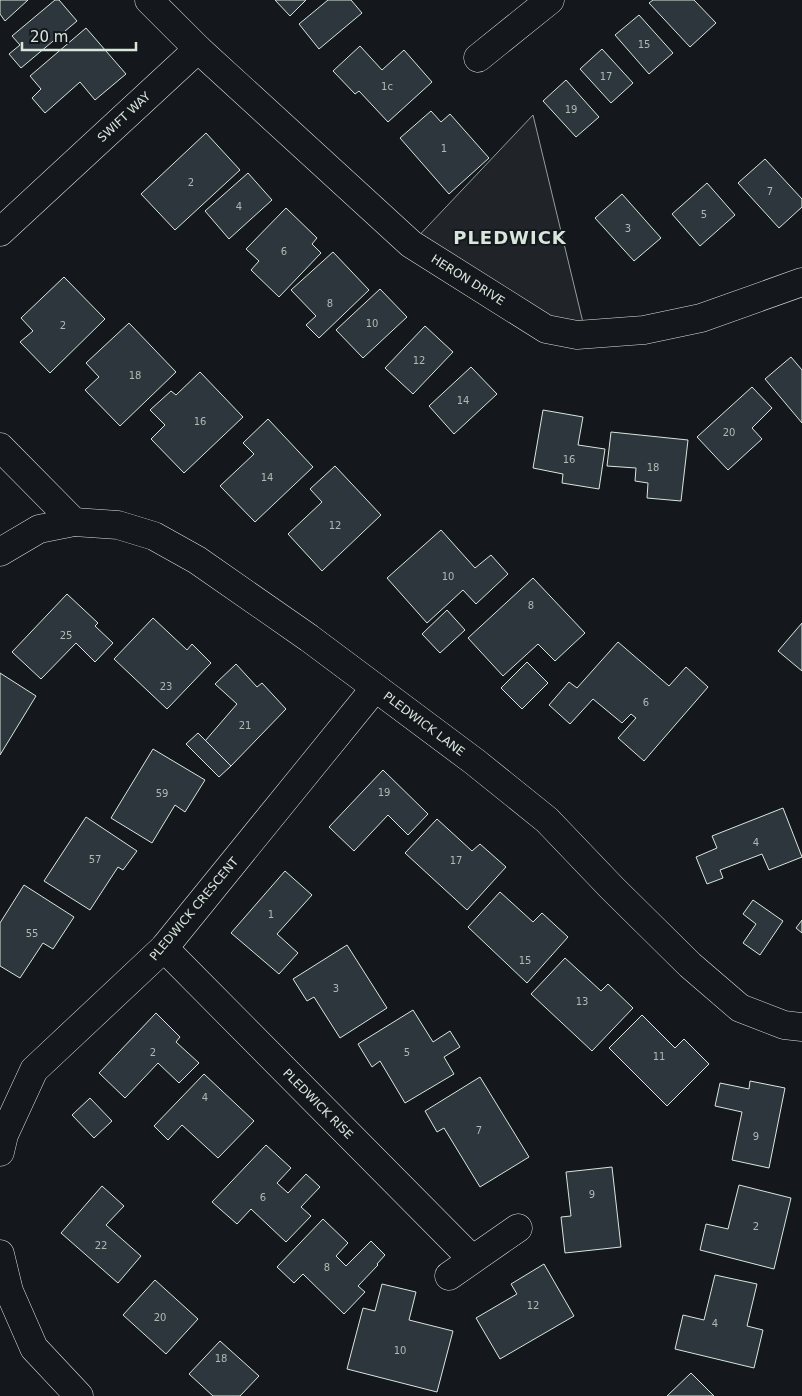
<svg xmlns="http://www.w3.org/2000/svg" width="802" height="1396" viewBox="0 0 802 1396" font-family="'DejaVu Sans',sans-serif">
	<rect width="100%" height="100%" fill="#14181c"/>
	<path fill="#202428" stroke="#939e99" d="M 533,115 L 586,335 L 411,244 Z"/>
	<g fill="#2c363c" stroke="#d8e6dc">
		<path d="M 0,0 L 28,0 L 5,21 L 0,14 Z"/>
		<path d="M 55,0 L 59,0 L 77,21 L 21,68 L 9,54 L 20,45 L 12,36 Z"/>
		<path d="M 275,0 L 306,0 L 290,16 Z"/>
		<path d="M 328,0 L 351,0 L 362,13 L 319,49 L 299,24 Z"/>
		<path d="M 653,0 L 694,0 L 716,23 L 690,47 L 649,3 Z"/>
		<path d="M 639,15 L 673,53 L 649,74 L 615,35 Z"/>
		<path d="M 86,28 L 126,74 L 95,100 L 80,82 L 45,113 L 32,98 L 41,89 L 30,76 Z"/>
		<path d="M 360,46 L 382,70 L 404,50 L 432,82 L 388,122 L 359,91 L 355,94 L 333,71 Z"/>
		<path d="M 602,49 L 633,83 L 611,103 L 580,69 Z"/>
		<path d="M 566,80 L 599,117 L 576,137 L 543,101 Z"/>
		<path d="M 431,111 L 441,122 L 450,114 L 489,158 L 449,194 L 400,138 Z"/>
		<path d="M 206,133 L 240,170 L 175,230 L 141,194 Z"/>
		<path d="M 765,159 L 802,199 L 802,207 L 779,228 L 738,183 Z"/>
		<path d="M 248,173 L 272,200 L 229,239 L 205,211 Z"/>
		<path d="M 707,183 L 735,215 L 700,246 L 672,214 Z"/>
		<path d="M 622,194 L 661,238 L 634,261 L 595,218 Z"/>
		<path d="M 286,208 L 317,238 L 312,244 L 321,253 L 279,297 L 251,270 L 259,261 L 246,249 Z"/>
		<path d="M 333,252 L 369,290 L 319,338 L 306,325 L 316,316 L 291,290 Z"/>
		<path d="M 64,277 L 105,319 L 50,373 L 20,342 L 33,331 L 21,318 Z"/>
		<path d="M 380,289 L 407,317 L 363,358 L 336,330 Z"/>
		<path d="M 129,323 L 176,372 L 120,426 L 85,390 L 99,377 L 86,363 Z"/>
		<path d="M 425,326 L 453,352 L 413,394 L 385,368 Z"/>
		<path d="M 791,357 L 802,370 L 802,423 L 765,379 Z"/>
		<path d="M 471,367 L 497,394 L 454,434 L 429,406 Z"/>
		<path d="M 200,372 L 243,417 L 184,473 L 151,439 L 165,425 L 150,410 L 171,391 L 176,395 Z"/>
		<path d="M 752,387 L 772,408 L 752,428 L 762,439 L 728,470 L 697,437 Z"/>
		<path d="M 543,410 L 583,417 L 578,445 L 605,449 L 599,489 L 562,483 L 563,474 L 533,468 Z"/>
		<path d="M 268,419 L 313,467 L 255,522 L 220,486 L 254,454 L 243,443 Z"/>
		<path d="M 611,432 L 688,440 L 681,501 L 647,498 L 648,483 L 635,481 L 636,468 L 607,466 Z"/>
		<path d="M 335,466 L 381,515 L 322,571 L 288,534 L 322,502 L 310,489 Z"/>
		<path d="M 441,530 L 475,568 L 491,555 L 508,574 L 476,604 L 463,590 L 427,623 L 387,578 Z"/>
		<path d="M 533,578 L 585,633 L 555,661 L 538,644 L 503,676 L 468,638 Z"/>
		<path d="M 67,594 L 98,623 L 95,626 L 113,643 L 95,662 L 76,643 L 41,679 L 12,652 Z"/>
		<path d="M 447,610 L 465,630 L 440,653 L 422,634 Z"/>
		<path d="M 153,618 L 187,650 L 192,644 L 211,663 L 167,709 L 114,659 Z"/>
		<path d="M 802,623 L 802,671 L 778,651 Z"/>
		<path d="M 618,642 L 669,686 L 686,667 L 708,687 L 644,761 L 618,738 L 636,718 L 631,714 L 622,723 L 593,699 L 570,724 L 549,705 L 569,682 L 577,688 Z"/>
		<path d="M 527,662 L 548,683 L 522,709 L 501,688 Z"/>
		<path d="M 236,664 L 257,687 L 262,683 L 286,709 L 231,766 L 205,741 L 237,704 L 215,684 Z"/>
		<path d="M 0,673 L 36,696 L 0,755 Z"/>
		<path d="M 198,733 L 231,766 L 219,777 L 186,744 Z"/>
		<path d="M 153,749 L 205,780 L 185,812 L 175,805 L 152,843 L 111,818 Z"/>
		<path d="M 383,770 L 428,814 L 408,835 L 388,815 L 354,851 L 329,827 Z"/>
		<path d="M 783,808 L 802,857 L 769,870 L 762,854 L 720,870 L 723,878 L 707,884 L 696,857 L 717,848 L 712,836 Z"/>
		<path d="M 86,817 L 137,851 L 123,870 L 118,867 L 90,910 L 44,881 Z"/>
		<path d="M 437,819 L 472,851 L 480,844 L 506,867 L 467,910 L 405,853 Z"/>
		<path d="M 285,871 L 312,895 L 277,934 L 298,953 L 279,974 L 231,933 Z"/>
		<path d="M 24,885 L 74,917 L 53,949 L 43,943 L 20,978 L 0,966 L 0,923 Z"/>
		<path d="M 500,892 L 533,922 L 542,913 L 568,937 L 527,983 L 468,927 Z"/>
		<path d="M 753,900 L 783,921 L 760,955 L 743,943 L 756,924 L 743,914 Z"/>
		<path d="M 802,920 L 802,933 L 796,928 Z"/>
		<path d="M 347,945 L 387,1008 L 340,1038 L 314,997 L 307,1001 L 293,979 Z"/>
		<path d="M 565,958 L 601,991 L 608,984 L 633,1008 L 592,1051 L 531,994 Z"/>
		<path d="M 413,1010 L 433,1042 L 450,1031 L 460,1047 L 444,1057 L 454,1074 L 405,1103 L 380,1061 L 372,1067 L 358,1044 Z"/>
		<path d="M 156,1013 L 180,1037 L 176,1042 L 199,1063 L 179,1083 L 158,1063 L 125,1098 L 99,1073 Z"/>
		<path d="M 642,1015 L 675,1048 L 684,1039 L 709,1064 L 667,1106 L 609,1048 Z"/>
		<path d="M 204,1074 L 254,1121 L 218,1158 L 182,1125 L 168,1140 L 154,1126 Z"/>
		<path d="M 480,1077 L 529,1157 L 480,1187 L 444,1128 L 437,1132 L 425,1111 Z"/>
		<path d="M 750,1081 L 785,1088 L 769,1168 L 732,1160 L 742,1112 L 715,1106 L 720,1083 L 749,1089 Z"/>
		<path d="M 90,1098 L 112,1121 L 94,1138 L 72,1115 Z"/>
		<path d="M 266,1145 L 291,1168 L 277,1183 L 288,1193 L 306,1174 L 320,1187 L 301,1207 L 311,1216 L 286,1242 L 251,1209 L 237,1224 L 212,1202 Z"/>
		<path d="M 612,1167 L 621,1247 L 565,1253 L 561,1217 L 571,1216 L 566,1172 Z"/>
		<path d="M 739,1185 L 791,1198 L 774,1269 L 700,1250 L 706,1224 L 728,1229 Z"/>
		<path d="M 102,1186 L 124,1206 L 106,1225 L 141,1256 L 118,1283 L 61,1233 Z"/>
		<path d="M 323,1219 L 348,1243 L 336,1256 L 346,1266 L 371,1241 L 385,1255 L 377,1264 L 378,1265 L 358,1286 L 365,1292 L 344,1314 L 303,1274 L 294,1283 L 277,1267 Z"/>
		<path d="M 544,1264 L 574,1316 L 500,1359 L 476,1318 L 517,1294 L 511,1284 Z"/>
		<path d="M 715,1275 L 757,1284 L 747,1326 L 763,1330 L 754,1368 L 675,1349 L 683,1315 L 704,1320 Z"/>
		<path d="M 155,1280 L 198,1319 L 166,1354 L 123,1315 Z"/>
		<path d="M 382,1284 L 416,1292 L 409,1320 L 453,1331 L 437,1392 L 347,1369 L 363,1308 L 375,1311 Z"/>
		<path d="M 220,1341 L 259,1376 L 240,1396 L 213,1396 L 189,1374 Z"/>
		<path d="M 691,1373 L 714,1396 L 667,1396 Z"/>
	</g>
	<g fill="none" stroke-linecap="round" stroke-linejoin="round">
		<g stroke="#d8e6dc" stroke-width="29">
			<g id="minor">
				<path d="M 198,49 L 411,244 L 546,329 L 577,335 L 644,330 L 701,318 L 802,282"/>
				<path d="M 478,58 L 550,0"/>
				<path d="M 0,232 L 198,49 L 149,0"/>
				<path d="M 0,447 L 74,522"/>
				<path d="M 0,552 L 39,529 L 74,522 L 118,525 L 154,536 L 197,560 L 309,638 L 475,762 L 547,820 L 612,888 L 690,965 L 740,1008 L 784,1025 L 802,1027"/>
				<path d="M 164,948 L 472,1259"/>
				<path d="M 0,1152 L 4,1135 L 34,1070 L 164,948 L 375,688"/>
				<path d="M 0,1254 L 9,1291 L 34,1348 L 79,1396"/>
				<path d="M 449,1276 L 518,1228"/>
			</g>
		</g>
		<use href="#minor" stroke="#14181c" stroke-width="28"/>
	</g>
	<g text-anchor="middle" stroke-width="4" stroke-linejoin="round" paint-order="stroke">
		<g font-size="10" fill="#adbab4">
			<text x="644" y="48">15</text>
			<text x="606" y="80">17</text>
			<text x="387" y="90">1c</text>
			<text x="571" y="113">19</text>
			<text x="444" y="152">1</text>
			<text x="191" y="186">2</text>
			<text x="770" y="195">7</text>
			<text x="239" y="210">4</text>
			<text x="704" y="218">5</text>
			<text x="628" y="232">3</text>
			<text x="284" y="255">6</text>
			<text x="330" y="307">8</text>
			<text x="372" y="327">10</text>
			<text x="63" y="329">2</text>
			<text x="419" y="364">12</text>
			<text x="135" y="379">18</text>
			<text x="463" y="404">14</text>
			<text x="200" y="425">16</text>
			<text x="729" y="436">20</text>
			<text x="569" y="463">16</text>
			<text x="653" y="471">18</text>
			<text x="267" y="481">14</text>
			<text x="335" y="529">12</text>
			<text x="448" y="580">10</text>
			<text x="531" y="609">8</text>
			<text x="66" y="639">25</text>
			<text x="166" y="690">23</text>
			<text x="646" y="706">6</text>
			<text x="245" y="729">21</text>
			<text x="384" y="796">19</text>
			<text x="162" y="797">59</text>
			<text x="756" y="846">4</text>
			<text x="95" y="863">57</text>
			<text x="456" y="864">17</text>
			<text x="271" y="918">1</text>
			<text x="32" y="937">55</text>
			<text x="525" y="964">15</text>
			<text x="336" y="992">3</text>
			<text x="582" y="1005">13</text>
			<text x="153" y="1056">2</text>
			<text x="407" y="1056">5</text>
			<text x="659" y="1060">11</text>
			<text x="205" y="1101">4</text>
			<text x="479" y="1134">7</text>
			<text x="756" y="1140">9</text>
			<text x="592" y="1198">9</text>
			<text x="263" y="1201">6</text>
			<text x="756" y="1230">2</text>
			<text x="101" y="1249">22</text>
			<text x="327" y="1271">8</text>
			<text x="533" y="1309">12</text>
			<text x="160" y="1321">20</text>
			<text x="715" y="1327">4</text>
			<text x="400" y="1354">10</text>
			<text x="221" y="1362">18</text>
		</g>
		<g font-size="12" fill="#d8e6dc" stroke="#14181c">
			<text transform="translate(124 117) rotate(-43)" y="4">SWIFT WAY</text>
			<text transform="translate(468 280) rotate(32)" y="4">HERON DRIVE</text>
			<text transform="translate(424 724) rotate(37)" y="4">PLEDWICK LANE</text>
			<text transform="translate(194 909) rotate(-50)" y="4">PLEDWICK CRESCENT</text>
			<text transform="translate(318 1104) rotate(45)" y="4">PLEDWICK RISE</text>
		</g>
		<g font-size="18" font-weight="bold" letter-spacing="1" fill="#d8e6dc" stroke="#14181c">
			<text x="510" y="244">PLEDWICK</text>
		</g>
	</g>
	<path d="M22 42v8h114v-8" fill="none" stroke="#d8e6dc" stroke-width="2.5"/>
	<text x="30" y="42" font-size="15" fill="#d8e6dc" stroke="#14181c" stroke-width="4" paint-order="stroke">20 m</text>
</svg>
